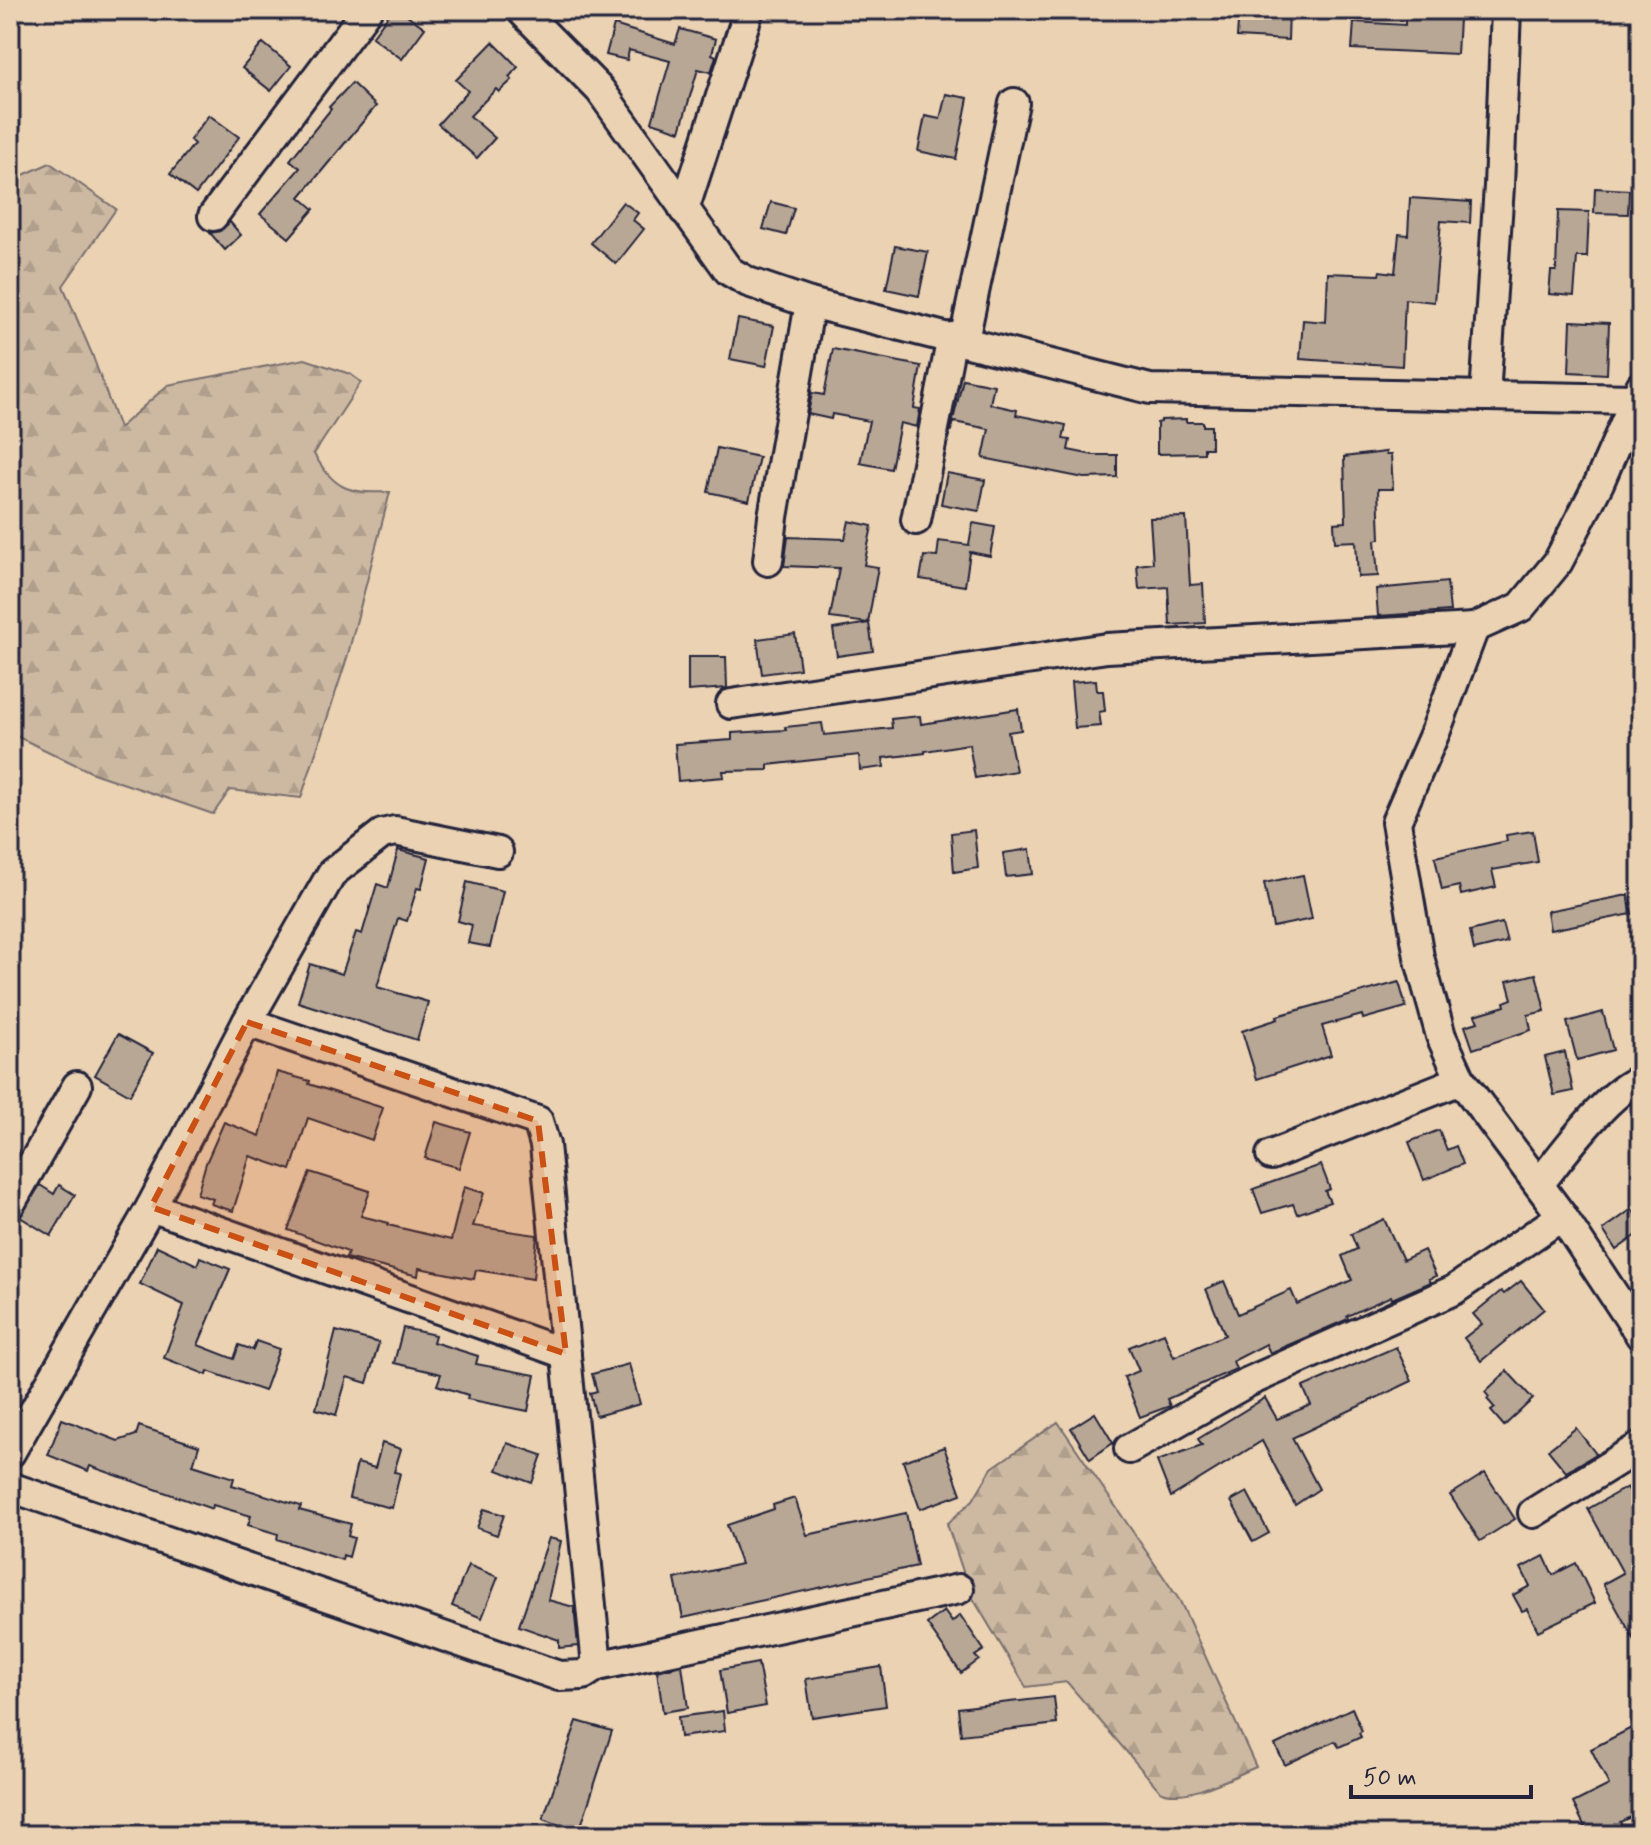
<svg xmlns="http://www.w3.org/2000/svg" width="1651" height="1845" font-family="Mynerve,sans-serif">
<defs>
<pattern id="forest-firs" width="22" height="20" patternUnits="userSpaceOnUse" patternTransform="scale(2)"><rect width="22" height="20" fill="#cdb9a2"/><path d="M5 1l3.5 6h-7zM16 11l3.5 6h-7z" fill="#b09f8c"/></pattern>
</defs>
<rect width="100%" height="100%" fill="#ead2b3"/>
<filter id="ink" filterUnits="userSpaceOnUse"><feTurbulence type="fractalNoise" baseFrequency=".0125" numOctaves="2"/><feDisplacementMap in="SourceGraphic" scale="16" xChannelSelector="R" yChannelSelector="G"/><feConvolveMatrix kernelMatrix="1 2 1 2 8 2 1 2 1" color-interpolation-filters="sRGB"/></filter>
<g filter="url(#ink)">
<g fill="url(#forest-firs)" stroke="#786e6e" stroke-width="2">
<path d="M50 163 116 209 63 286 92 354 119 428 168 385 305 359 350 374 361 382 314 454C336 491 348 493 390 492L347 658 301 798 230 790 213 814 93 773 10 733V181Z"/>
<path d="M1058 1422 1180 1601 1256 1767C1232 1777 1185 1803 1160 1791L1067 1682 1026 1687 971 1595 947 1524 973 1500 992 1468Z"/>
</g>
<g fill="#b8a795" stroke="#22223b" stroke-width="2">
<polygon points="392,10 400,10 425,28 402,59 372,37"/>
<polygon points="1239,10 1289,10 1288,40 1237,37"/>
<polygon points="1405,15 1459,19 1457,54 1352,49 1354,22 1405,25"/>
<polygon points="614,25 675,44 680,29 716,39 712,54 716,56 711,72 698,69 680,131 652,122 670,61 629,50 627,60 606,55"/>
<polygon points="493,42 518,67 509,77 512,80 499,92 496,89 470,116 495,138 477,158 438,124 468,91 456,80"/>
<polygon points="263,43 291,66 271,91 242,68"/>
<polygon points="352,83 376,106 300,197 314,209 289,238 260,214 300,168 290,160 331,109 329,107"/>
<polygon points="946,94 968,98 956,159 918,151 925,116 940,119"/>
<polygon points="209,115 239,137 196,194 170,174 194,144 190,140"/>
<polygon points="1595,188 1629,190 1628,214 1594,213"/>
<polygon points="1410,198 1471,202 1470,223 1441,221 1434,302 1405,299 1402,366 1300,359 1303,320 1326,322 1328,273 1379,275 1380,271 1395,273 1399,234 1408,235"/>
<polygon points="623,202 638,213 633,220 644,229 616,264 591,243"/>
<polygon points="771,202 794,208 786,235 763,229"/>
<polygon points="1558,211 1589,212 1587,257 1577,257 1574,296 1549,294 1551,271 1556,271"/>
<polygon points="230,222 241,235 225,250 210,233 220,231"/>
<polygon points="895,246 928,252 919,296 886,289"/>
<polygon points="738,319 774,326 766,366 730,359"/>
<polygon points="1571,321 1609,323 1607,374 1569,372"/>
<polygon points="833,349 921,366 914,408 920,409 917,427 900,423 891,469 860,463 869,421 832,414 831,419 808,414 812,393 824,395"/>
<polygon points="963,379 994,385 990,404 1017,410 1016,415 1066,425 1063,439 1070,440 1068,450 1093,455 1117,455 1117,477 1084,478 983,458 989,429 954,422 950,433"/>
<polygon points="1186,419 1186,422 1203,422 1203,426 1211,426 1211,448 1204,448 1204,453 1157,454 1157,423 1161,422 1161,420"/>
<polygon points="717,448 759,457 749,501 708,492"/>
<polygon points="1386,452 1386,455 1391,455 1393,489 1378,489 1380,539 1375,540 1378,576 1358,577 1356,541 1335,542 1334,523 1346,522 1344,457"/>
<polygon points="947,473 985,480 979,511 941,504"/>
<polygon points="1186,517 1190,585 1203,584 1205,623 1170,625 1168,587 1139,589 1137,565 1153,563 1150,518"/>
<polygon points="849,521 872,526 864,565 878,567 868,623 830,618 839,568 784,566 788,537 845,539"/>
<polygon points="973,523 995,527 990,556 970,552 965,586 920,579 924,556 937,557 939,541 969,545"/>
<polygon points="1447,582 1450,611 1378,616 1376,589"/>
<polygon points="869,623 873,651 837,656 833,629"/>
<polygon points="795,634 800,669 762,674 757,639"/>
<polygon points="688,657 726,657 727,688 688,691"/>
<polygon points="1096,680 1097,691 1103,691 1105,711 1099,712 1101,726 1075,728 1071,682"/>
<polygon points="1018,709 1021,730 1008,732 1016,771 975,778 969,744 925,751 925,753 883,758 884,767 860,770 859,755 768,765 768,770 723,771 724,777 678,781 675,744 732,740 732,733 786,730 785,727 822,723 824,735 892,728 891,719 920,716 921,724"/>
<polygon points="974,830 978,868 954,872 951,833"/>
<polygon points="1533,831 1538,862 1492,870 1496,887 1461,895 1459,886 1442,890 1435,857 1507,841 1506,835"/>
<polygon points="1030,849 1033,874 1006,877 1003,853"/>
<polygon points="398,850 429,858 421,889 417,888 407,921 398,918 377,987 428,1002 417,1040 298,1002 310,964 342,974 356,932 362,934 377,884 388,888"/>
<polygon points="1303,875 1312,919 1273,927 1264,883"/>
<polygon points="467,882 503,891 490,947 468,943 472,925 458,921"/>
<polygon points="1628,895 1632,914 1550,930 1547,911"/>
<polygon points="1502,923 1507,942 1474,950 1470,931"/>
<polygon points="1536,974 1545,1011 1528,1015 1531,1030 1473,1049 1465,1026 1478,1022 1475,1015 1505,1006 1504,1002 1512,999 1507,981"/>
<polygon points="1399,982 1406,1007 1363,1019 1362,1015 1322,1026 1331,1055 1257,1079 1242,1031 1278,1019 1277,1016"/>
<polygon points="1603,1012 1613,1050 1577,1060 1567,1022"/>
<polygon points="118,1034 153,1053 130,1095 95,1075"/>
<polygon points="1565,1052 1573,1091 1554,1095 1545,1057"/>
<polygon points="277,1072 310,1081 309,1084 383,1108 372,1140 308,1118 291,1170 250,1156 233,1211 211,1204 213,1199 197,1194 206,1163 224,1122 260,1136"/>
<polygon points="436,1122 470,1132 459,1168 425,1158"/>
<polygon points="1439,1130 1447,1150 1456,1146 1463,1164 1424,1180 1409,1142"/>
<polygon points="1321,1165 1330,1189 1325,1191 1330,1202 1297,1214 1293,1204 1262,1213 1253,1189"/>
<polygon points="310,1172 370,1191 361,1216 389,1223 388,1225 451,1240 464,1187 484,1193 473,1226 537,1235 533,1279 476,1270 474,1279 419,1268 418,1276 346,1258 348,1252 288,1230"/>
<polygon points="40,1185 54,1194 59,1185 75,1195 51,1236 20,1217"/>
<polygon points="1632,1209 1641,1223 1641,1232 1616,1250 1603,1230"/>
<polygon points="1384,1219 1403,1260 1424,1250 1436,1276 1429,1279 1431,1282 1392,1299 1391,1296 1347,1316 1348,1319 1270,1353 1266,1344 1233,1361 1236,1369 1167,1399 1170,1406 1140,1417 1124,1377 1139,1371 1129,1347 1164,1333 1174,1357 1225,1335 1206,1289 1224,1281 1238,1314 1291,1290 1297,1304 1352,1280 1342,1256 1357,1249 1351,1234"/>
<polygon points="157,1246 197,1265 200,1257 230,1269 198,1345 234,1359 239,1345 253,1350 256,1341 279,1349 264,1391 208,1371 207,1375 164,1358 184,1305 140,1284"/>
<polygon points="1521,1281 1544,1309 1481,1361 1464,1338 1482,1324 1473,1314 1501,1291 1504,1294"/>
<polygon points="403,1328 435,1335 433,1342 478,1356 476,1364 535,1375 528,1411 467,1399 468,1395 437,1385 441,1374 394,1363"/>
<polygon points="336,1331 379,1343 367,1383 347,1377 336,1415 316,1409"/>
<polygon points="1396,1347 1412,1381 1292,1438 1319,1489 1295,1505 1262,1441 1171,1497 1157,1461 1202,1445 1198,1439 1265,1398 1277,1419 1311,1405 1303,1387"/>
<polygon points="629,1364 640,1404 596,1416 590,1393 597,1391 592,1374"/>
<polygon points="1507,1371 1533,1399 1504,1426 1491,1411 1495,1408 1487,1399 1489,1397 1485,1392"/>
<polygon points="1095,1413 1113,1443 1090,1459 1071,1428"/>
<polygon points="62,1419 118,1441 136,1435 139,1426 199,1446 193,1465 234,1478 232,1485 301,1506 299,1510 351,1524 348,1536 354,1538 349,1557 343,1555 342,1560 277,1539 278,1534 248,1525 251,1516 213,1505 212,1509 90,1466 88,1471 48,1455"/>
<polygon points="1576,1428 1596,1454 1566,1472 1548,1450"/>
<polygon points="382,1443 401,1449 394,1472 400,1473 392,1508 349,1498 357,1463 375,1468"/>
<polygon points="507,1443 542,1455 532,1483 497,1470"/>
<polygon points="944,1447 961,1494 920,1509 903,1461"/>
<polygon points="1485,1473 1515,1519 1480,1541 1450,1495"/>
<polygon points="1627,1487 1641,1512 1641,1652 1603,1584 1623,1573 1588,1509"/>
<polygon points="1247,1492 1269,1533 1253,1542 1231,1501"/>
<polygon points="795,1498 807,1535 906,1513 917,1566 683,1618 675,1579 741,1564 727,1525 774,1509 773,1505"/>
<polygon points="484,1509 504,1515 497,1535 477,1528"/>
<polygon points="549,1538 561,1541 548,1600 574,1607 578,1646 559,1648 559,1640 519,1626"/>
<polygon points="1544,1556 1553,1575 1576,1563 1595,1603 1538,1631 1527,1609 1522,1611 1513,1595 1530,1586 1521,1568"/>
<polygon points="468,1565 498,1577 482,1618 452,1606"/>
<polygon points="944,1611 952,1622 960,1615 984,1650 975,1656 979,1660 961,1673 927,1624"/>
<polygon points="758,1663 766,1706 727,1713 720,1670"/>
<polygon points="682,1665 688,1708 663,1712 657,1671"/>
<polygon points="881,1667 886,1706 812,1717 806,1679"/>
<polygon points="1054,1697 1057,1724 961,1735 958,1708"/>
<polygon points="1352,1708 1362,1731 1359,1733 1361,1737 1339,1747 1335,1741 1285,1765 1275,1745"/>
<polygon points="723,1711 725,1731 680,1737 678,1717"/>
<polygon points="577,1721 612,1731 579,1832 543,1819"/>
<polygon points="1641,1723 1641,1812 1620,1822 1626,1835 1589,1835 1573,1803 1609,1785 1591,1749"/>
</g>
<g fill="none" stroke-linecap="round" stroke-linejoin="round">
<defs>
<g id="minor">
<polyline points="521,10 600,90 729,271 748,282 810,303 1150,389 1634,399"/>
<polyline points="684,210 749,10"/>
<polyline points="213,216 367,10"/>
<polyline points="964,340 1014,103"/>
<polyline points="1641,386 1599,483 1558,562 1521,607 1474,628 1436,730 1396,822 1419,957 1441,1036 1461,1080 1562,1216 1641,1336"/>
<polyline points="1485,396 1499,186 1506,10"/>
<polyline points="916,520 952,337"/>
<polyline points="768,561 773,517 810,303"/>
<polyline points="731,704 1107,648 1474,628"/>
<polyline points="247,1022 538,1121 545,1145 597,1666"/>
<polyline points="1271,1155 1461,1080"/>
<path d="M1539 1184C1560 1158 1610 1088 1641 1080"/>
<polyline points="10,1204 77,1086"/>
<polyline points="151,1207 566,1354"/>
<polyline points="1129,1449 1248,1382 1454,1290 1562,1216"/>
<polyline points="10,1453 151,1207 247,1022 332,873 382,834 395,831 498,852"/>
<polyline points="10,1487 559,1676 583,1675 597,1666 959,1589"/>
<polyline points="1533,1513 1641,1446"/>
</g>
</defs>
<use href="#minor" stroke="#22223b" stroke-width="34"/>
<use href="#minor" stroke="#ead2b3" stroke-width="28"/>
</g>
</g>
<path fill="#ca5113" fill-opacity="0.2" stroke="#ca5113" stroke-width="6" stroke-dasharray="16 10" stroke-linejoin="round" d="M247 1022 538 1121 566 1354 151 1207Z"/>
<rect width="1651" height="1845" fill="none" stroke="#ead2b3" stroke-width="40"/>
<rect x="20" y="20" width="1611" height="1805" fill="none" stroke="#22223b" stroke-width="3" filter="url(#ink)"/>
<path d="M1351 1785v12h180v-12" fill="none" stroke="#22223b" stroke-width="4"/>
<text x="1363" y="1785" font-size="24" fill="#22223b" stroke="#ead2b3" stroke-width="6" paint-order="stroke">50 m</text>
</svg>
